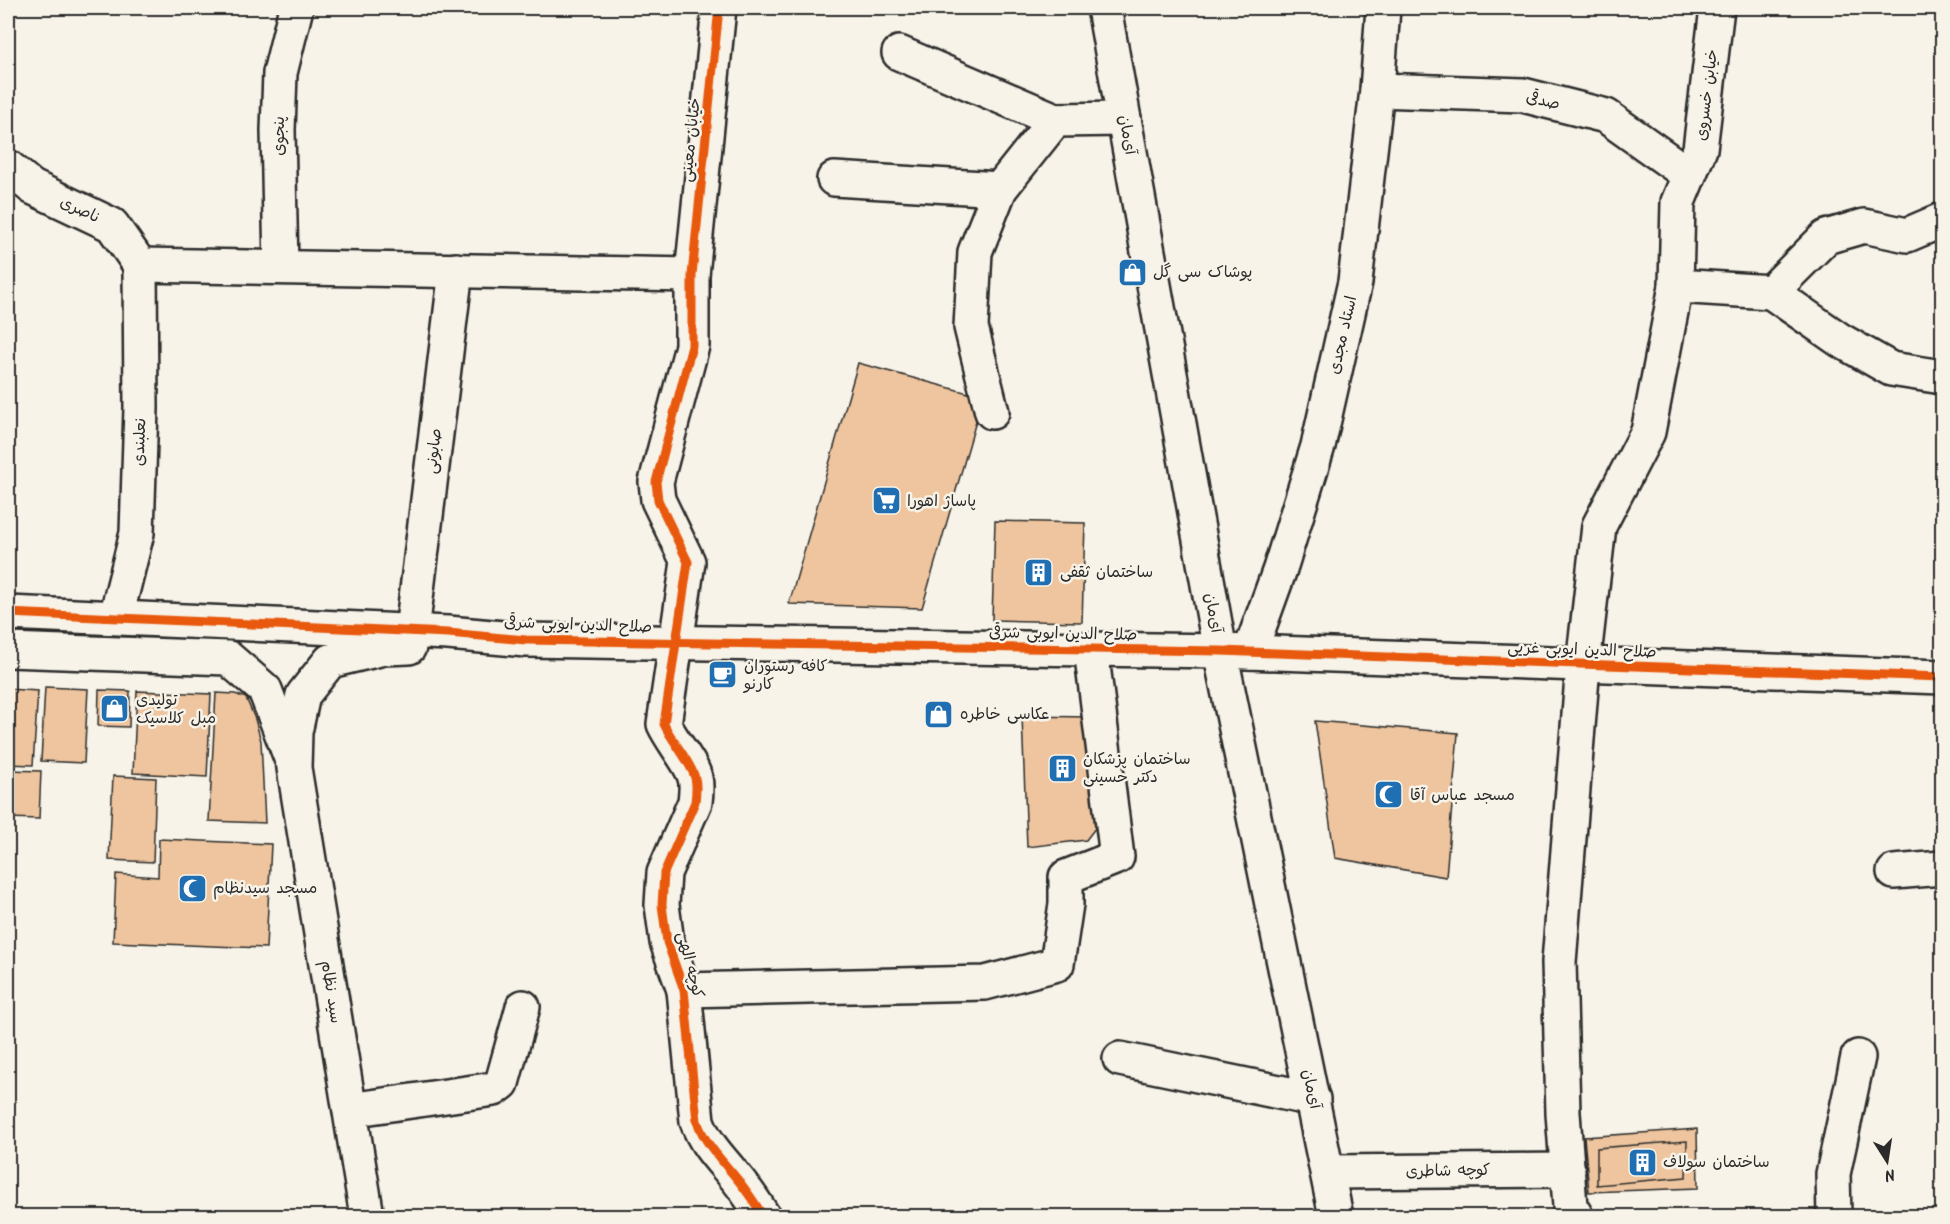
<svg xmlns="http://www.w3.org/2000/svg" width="1950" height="1224" font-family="Kalam,'Playpen Sans Arabic',sans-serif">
<rect width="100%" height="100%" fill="#f7f3e8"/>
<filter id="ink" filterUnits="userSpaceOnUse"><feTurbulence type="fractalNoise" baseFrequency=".0167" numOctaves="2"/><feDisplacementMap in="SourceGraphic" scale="12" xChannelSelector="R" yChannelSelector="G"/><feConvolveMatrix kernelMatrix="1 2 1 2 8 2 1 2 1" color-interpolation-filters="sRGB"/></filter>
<g filter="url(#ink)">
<g fill="#eec59e" stroke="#2b2b2b" stroke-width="1.5">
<polygon points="858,363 983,397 922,608 789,604"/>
<polygon points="995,521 1085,523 1082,622 992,620"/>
<polygon points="45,687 88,689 84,763 41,761"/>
<polygon points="8,689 38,691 33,765 8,764"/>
<polygon points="99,690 130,691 129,727 98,726"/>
<polygon points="137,691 211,694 207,777 133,773"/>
<polygon points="216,693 235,694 246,698 255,719 261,741 265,823 209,821"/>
<polygon points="1022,716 1089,717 1102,819 1086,840 1027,847"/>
<polygon points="1315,721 1458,733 1446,877 1335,858"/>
<polygon points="8,770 41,771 39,819 8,818"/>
<polygon points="113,776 156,778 153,862 109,860"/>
<polygon points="159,839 271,844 266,948 113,942 116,874 158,877"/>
<polygon points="1697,1129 1698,1188 1589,1192 1584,1137"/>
<polygon points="1687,1141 1686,1177 1597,1185 1597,1148"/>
</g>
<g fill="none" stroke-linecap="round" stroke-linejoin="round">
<defs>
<g id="minor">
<path d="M719 8 692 275V346L656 482 658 500 688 562 664 724C671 740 692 764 695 778 697 785 696 794 695 802L664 873 662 905 667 942 684 990 697 1121C707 1150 730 1167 747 1192 753 1200 758 1208 763 1216"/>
<polyline points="1104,8 1220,651 1336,1216"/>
<polyline points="899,53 1055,120 1124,119"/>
<polyline points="1377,90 1523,95 1606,116 1689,175"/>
<polyline points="8,167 32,187 112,225 140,265"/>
<polyline points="834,179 1000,189 1055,120"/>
<polyline points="140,265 692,275"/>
<polyline points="281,266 278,130 280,73 296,8"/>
<polyline points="1676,286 1678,202 1700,149 1717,8"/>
<polyline points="1771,292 1826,237 1864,226 1907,235 1942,220"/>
<polyline points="992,412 971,327 975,252 1000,189"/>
<polyline points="8,613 448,633 526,640 1220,651 1942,677"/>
<polyline points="116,617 137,533 141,408 140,265"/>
<polyline points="412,631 456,270"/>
<polyline points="8,650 228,658 265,690 291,758"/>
<polyline points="1250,652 1280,569 1318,446 1355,282 1377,90 1383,8"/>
<polyline points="1894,872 1942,868"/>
<polyline points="684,990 985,983 1057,964 1066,904 1066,877 1117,857 1091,649"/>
<polyline points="1120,1059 1313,1099"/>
<polyline points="350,1110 494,1089 502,1083 523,1007"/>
<polyline points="1328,1172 1568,1170"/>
<polyline points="367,1216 294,768 295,732 303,695 330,661 384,648 409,647"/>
<polyline points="1576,1216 1570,1206 1563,1113 1559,962 1583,665 1599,526 1648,432 1676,286 1771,292 1840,340 1891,369 1942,377"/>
<polyline points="1834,1216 1833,1174 1858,1057"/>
</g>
</defs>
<use href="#minor" stroke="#2b2b2b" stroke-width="38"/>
<use href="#minor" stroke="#f7f3e8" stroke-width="33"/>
<defs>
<g id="cycleway">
<path d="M719 8 692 275V346L656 482 658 500 688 562 664 724C671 740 692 764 695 778 697 785 696 794 695 802L664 873 662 905 667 942 684 990 697 1121C707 1150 730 1167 747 1192 753 1200 758 1208 763 1216"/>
<polyline points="8,613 448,633 526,640 1220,651 1942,677"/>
</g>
</defs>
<use href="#cycleway" stroke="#f7f3e8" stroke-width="13"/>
<use href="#cycleway" stroke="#e8590c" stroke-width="9"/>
</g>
</g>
<defs>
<symbol id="shop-square" viewBox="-11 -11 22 22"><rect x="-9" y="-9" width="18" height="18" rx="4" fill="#1f6fb2" stroke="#f7f3e8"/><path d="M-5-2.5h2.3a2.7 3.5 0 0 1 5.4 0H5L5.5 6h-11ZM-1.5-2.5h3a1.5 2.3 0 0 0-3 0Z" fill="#fff"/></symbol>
<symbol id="supermarket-square" viewBox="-11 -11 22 22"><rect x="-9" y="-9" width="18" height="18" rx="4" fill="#1f6fb2" stroke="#f7f3e8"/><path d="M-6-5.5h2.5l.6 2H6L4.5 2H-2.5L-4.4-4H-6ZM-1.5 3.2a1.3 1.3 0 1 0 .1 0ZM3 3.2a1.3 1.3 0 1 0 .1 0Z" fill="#fff"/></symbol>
<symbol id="building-square" viewBox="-11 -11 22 22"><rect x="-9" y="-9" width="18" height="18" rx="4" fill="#1f6fb2" stroke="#f7f3e8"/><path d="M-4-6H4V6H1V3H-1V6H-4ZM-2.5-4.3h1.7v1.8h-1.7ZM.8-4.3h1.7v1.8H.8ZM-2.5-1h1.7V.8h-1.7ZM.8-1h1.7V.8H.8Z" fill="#fff"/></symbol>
<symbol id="cafe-square" viewBox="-11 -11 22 22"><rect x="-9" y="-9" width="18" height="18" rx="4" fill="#1f6fb2" stroke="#f7f3e8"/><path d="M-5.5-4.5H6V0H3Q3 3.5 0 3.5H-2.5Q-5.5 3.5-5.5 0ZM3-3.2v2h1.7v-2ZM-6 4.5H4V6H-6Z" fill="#fff"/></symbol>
<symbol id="mosque-square" viewBox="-11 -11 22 22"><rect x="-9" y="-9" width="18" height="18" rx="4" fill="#1f6fb2" stroke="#f7f3e8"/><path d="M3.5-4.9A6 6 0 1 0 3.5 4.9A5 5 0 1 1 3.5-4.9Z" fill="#fff"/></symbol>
</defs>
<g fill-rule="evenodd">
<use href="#shop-square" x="1116" y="256" width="33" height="33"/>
<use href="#supermarket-square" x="870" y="484" width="33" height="33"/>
<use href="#building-square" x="1022" y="556" width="33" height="33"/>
<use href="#cafe-square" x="706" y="658" width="33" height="33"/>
<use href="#shop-square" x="98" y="692" width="33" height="33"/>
<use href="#shop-square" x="922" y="698" width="33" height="33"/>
<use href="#building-square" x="1046" y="752" width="33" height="33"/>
<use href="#mosque-square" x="1372" y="778" width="33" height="33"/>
<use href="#mosque-square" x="176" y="872" width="33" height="33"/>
<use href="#building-square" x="1626" y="1146" width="33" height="33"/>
</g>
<g text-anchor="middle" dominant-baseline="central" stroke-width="5" stroke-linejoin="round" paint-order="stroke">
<g font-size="16" fill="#2b2b2b" stroke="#f7f3e8">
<text transform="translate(1707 95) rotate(-83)">خیابن خسروی</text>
<text transform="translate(1543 101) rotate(13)">صدقی</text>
<text transform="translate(1127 135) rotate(80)">آی‌مان</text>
<text transform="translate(279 136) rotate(-90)">پنجوی</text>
<text transform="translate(691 140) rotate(-84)">خیابان معینی</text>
<text transform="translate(80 210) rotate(25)">ناصری</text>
<text transform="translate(1343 335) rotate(-77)">استاد مجدی</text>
<text transform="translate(140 442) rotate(-88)">نعلبندی</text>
<text transform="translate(434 451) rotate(-83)">صابونی</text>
<text transform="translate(1213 613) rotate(80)">آی‌مان</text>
<text transform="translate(578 625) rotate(2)">صلاح الدین ایوبی شرقی</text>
<text transform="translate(1063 634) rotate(1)">صلاح الدین ایوبی شرقی</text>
<text transform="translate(1582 650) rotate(2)">صلاح الدین ایوبی غریی</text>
<text transform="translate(690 965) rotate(76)">کوچه الهی</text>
<text transform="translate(331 992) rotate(81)">سید نظام</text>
<text transform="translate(1311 1089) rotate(78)">آی‌مان</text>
<text transform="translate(1448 1171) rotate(-1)">کوچه شاطری</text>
</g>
<g font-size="16" fill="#2b2b2b" stroke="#f7f3e8" text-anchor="start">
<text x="1153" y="272">پوشاک سی گل</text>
<text x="907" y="501">پاساژ اهورا</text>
<text x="1060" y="572">ساختمان ثقفی</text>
<text x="744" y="666">کافه رستوران<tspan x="744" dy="18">کارنو</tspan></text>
<text x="136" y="700">تولیدی<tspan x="136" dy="18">مبل کلاسیک</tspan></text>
<text x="960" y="714">عکاسی خاطره</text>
<text x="1083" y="759">ساختمان پزشکان<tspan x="1083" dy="18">دکتر حسینی</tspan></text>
<text x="1410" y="795">مسجد عباس آقا</text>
<text x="213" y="888">مسجد سیدنظام</text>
<text x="1663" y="1162">ساختمان سولاف</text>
</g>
</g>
<rect width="1950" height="1224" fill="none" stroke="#f7f3e8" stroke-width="30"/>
<rect x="15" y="15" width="1920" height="1194" fill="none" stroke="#2b2b2b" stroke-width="2" filter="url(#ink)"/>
<g transform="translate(1887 1161) rotate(168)" stroke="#f7f3e8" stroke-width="4.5" paint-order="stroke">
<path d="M0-4.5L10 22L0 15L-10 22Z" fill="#2b2b2b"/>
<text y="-9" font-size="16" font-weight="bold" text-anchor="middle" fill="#2b2b2b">N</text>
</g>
</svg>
